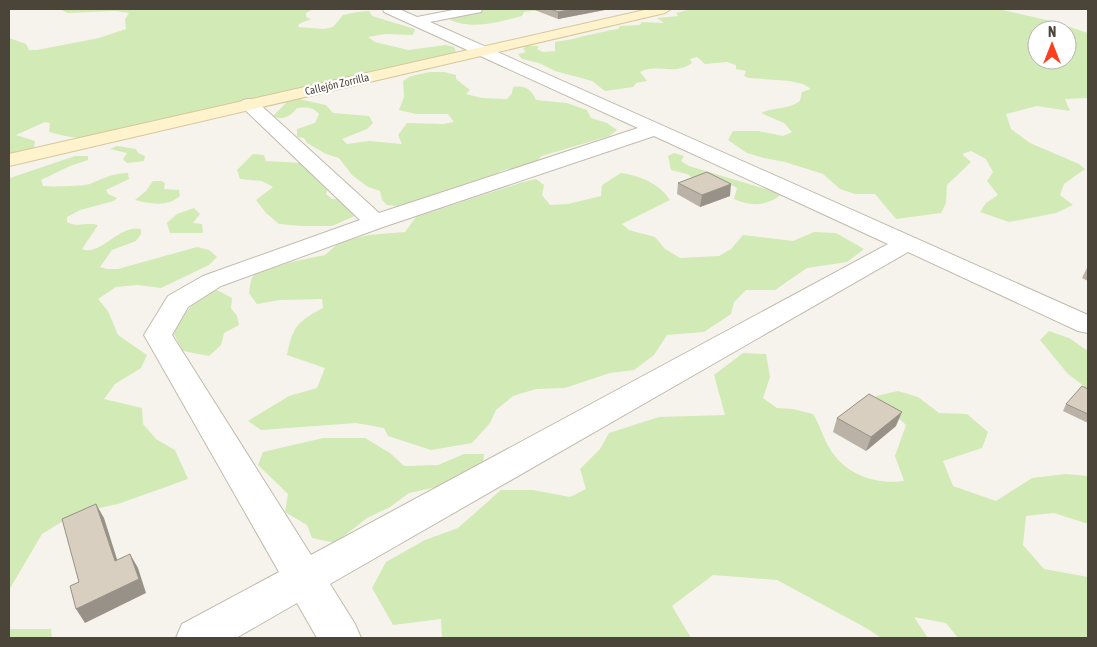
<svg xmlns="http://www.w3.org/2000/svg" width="1097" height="647" font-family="'Asap Condensed',sans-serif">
<rect width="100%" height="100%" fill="#f6f3ec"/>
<g fill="#d2eab5" fill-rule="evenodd">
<path d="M59 9H313L306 13V17L311 19 299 24 298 27 324 29 333 27 343 15 357 12 369 11 372 16 415 29 413 35 386 34 368 37 375 42 408 50 446 45 454 47 456 52 451 56 326 82 119 140C98 141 69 138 49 132L50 123 45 122 16 135 35 141 34 148 9 157V38L26 44 29 50H37L99 38 126 29 125 19 129 13 115 11 68 13Z"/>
<path d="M481 9H548L524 12 522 16C497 22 475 30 450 20L454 16Z"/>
<path d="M692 9H998L1051 21 1088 33V98L1065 99 1070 111 1037 106 1006 114 1011 129 1030 143 1079 164 1085 169 1064 184 1060 195 1073 205 1056 213 1009 222 980 212 986 203 998 195 987 181 993 172 986 159 971 151 962 154 971 162 947 185 946 203 941 213 896 219 875 194H855L840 189 823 174 785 162 764 158 747 153 728 140 733 131H758L783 136 792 132 784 123 761 113C773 107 788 110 800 101L802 92 811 89 803 84 790 81 749 78 744 76 746 71 736 69V65L727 62 705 64 697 57 690 59 692 63C675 76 655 63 640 72L647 81 636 83 633 87 605 91 592 81 555 71 539 63 522 59 518 54 526 52 523 49 526 46H539L537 49 543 52 555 51V42C577 39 597 32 618 29L620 26 640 25 642 22 664 23 657 18 678 16 676 13ZM1037 30H1067V60H1037Z"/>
<path d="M430 72H444L456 75V79L470 90 466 94 482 98 507 99 512 93 513 87C525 85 531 89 536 100L567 103 587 110 591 118 607 123 617 130 609 136 542 156 535 162 501 171 476 188 419 208 387 205 382 200 380 191 368 187 352 175 339 158 326 154 307 143 304 138 297 137V129L315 123 319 114C313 107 306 107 297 108 291 116 283 121 273 116L287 102 299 99 326 105 333 113 369 116 373 123 367 129 342 139 347 144 369 141 402 144 398 135 407 123 443 124 454 122 448 114H416L399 110 404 97 403 81 411 76Z"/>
<polygon points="117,146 136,149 138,153 145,156 144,161 127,163 123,159 127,153 110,149"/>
<path d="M674 153 684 156 681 161 689 166 782 194C768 206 751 207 734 199L737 188 722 180 698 181 687 174 671 170 668 156Z"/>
<polygon points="253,154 264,155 266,161 302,163 328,188 326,194 332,199 349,199 359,206 355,216 332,226 302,226 279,224 266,213 256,200 273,187 262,181 240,179 237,170"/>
<path d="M75 156H88V160L70 166 41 180 43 186C50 187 84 186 90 184 104 178 113 173 128 173L129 179 106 190 108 194 117 198 114 201 80 210 67 217V222C77 228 88 222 98 225L82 249C100 257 119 224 141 229V234L136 241 112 250 100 267 107 269H118L197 247 209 250 217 257 209 265 161 288 138 285 116 287 98 299 108 311 118 335 147 355 141 368 115 384 104 399 142 408 143 424 156 439 175 450 188 479 118 504 76 513 42 534 9 590V185L10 178Z"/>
<path d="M621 173C640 176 659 183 670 200L622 224 629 230 655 237 665 249 680 258 719 256 731 249 743 235 793 241 814 232 836 233 864 249 847 262 807 268 775 290H746L734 302 731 314 704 332 667 335 654 355 634 370 610 373 565 388 536 389 513 396 496 410 490 423 472 443 431 450 388 436 384 428 356 423 261 430 248 421 289 396 317 388 325 368 287 355C293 326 297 322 323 308L322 299 280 300 257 304 249 293 251 280 254 274 291 262 325 255 340 242 369 235 405 232 416 217 523 182 536 179 544 185 542 195 550 205 568 204 601 196 602 185Z"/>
<path d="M153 181H161L165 183 164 189 179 190 180 196C167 207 152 204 135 200L146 191Z"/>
<polygon points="194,208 200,214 193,223 202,224 203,233 170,233 167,223 177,214"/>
<path d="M217 290 232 298 231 308 237 316 239 325 224 333 221 345 209 356 183 351 174 334C186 310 191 301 217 290Z"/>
<polygon points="1049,331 1069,338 1088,351 1088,389 1068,374 1040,340"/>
<path d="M743 353 766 354 770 377 763 398 777 408 793 409 813 414C820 425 823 438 830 449 845 474 875 485 904 481L895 456 906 425 892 412 878 408 876 396 898 391 918 397 939 413 967 414 988 432 982 448 943 461 953 486 996 501 1032 478 1066 474 1088 476V524L1054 513 1026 516 1023 545 1044 569 1088 577V638H958L946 623 914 617 928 638H881L868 629 777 580 713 575 672 606 691 638H442L441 619 393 625 372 588 386 562 425 540 458 528 501 490H533L570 497 586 489 580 469 600 449 609 433 659 417 725 415 714 375Z"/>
<polygon points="323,438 365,438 390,453 404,466 438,465 464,454 484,454 483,464 446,485 409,493 390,507 367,518 335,543 312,538 307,525 285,512 288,494 258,465 263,452"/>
<polygon points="9,629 51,629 52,638 9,638"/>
</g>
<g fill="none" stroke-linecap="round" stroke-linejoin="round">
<defs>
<path id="street" d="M383 9H399L417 17 458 9H482L481 12 430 22 1088 315V333L1078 331 908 252 330 584 355 624 361 638H317L297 603 236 638H176L182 624 279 572 144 335 168 296 203 276 360 220 243 108 240 104 243 100 249 99 255 100 379 213 638 128 384 12ZM654 136 888 244 311 555 172 335 188 307 221 286 383 227Z"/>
<polygon id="secondary" points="649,9 671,9 665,13 9,166 9,154"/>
</defs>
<use href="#street" stroke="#c2bbae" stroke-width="2"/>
<use href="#secondary" stroke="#d6c79b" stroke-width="2"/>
<use href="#street" fill="#fff" fill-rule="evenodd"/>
<use href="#secondary" fill="#fff3cd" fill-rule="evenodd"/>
</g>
<g fill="#bab2a6">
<polygon points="532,9 610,9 558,19"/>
<polygon points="678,183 730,196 700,207 677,194"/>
<polygon points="1088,266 1088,281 1082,278"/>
<polygon points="1088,389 1088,423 1063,411 1066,404"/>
<polygon points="837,418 896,426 866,451 833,432"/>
</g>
<g fill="#979187">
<polygon points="573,9 610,9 558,19 558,12"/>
<polygon points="731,184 730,196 700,207 702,195"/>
<polygon points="902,412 896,426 866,451 871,437"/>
<polygon points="96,504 104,518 122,575 115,561"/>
<polygon points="130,554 138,568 146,593 85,623 76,609"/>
</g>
<g fill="#d8cfc1" stroke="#979187">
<polygon points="551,9 573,9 558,12"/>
<polygon points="707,172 731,184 702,195 678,183"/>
<polygon points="1082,386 1088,389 1088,414 1066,404"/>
<polygon points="869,394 902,412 871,437 837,418"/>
<polygon points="96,504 115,561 130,554 139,579 76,609 70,586 79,582 62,519"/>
</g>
<g text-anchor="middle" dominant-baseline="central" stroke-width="4.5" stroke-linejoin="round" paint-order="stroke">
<g font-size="11" fill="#4b4439" stroke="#fff">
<text transform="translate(337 84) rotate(-13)">Callejón Zorrilla</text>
</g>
</g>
<rect width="1097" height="647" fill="none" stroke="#4b4439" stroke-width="20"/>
<g transform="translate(1052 45)"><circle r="24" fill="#ffffff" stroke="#b7b4b0"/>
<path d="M0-4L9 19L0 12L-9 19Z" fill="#fc3f1d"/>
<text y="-8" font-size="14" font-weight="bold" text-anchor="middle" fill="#4b4439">N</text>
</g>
</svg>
